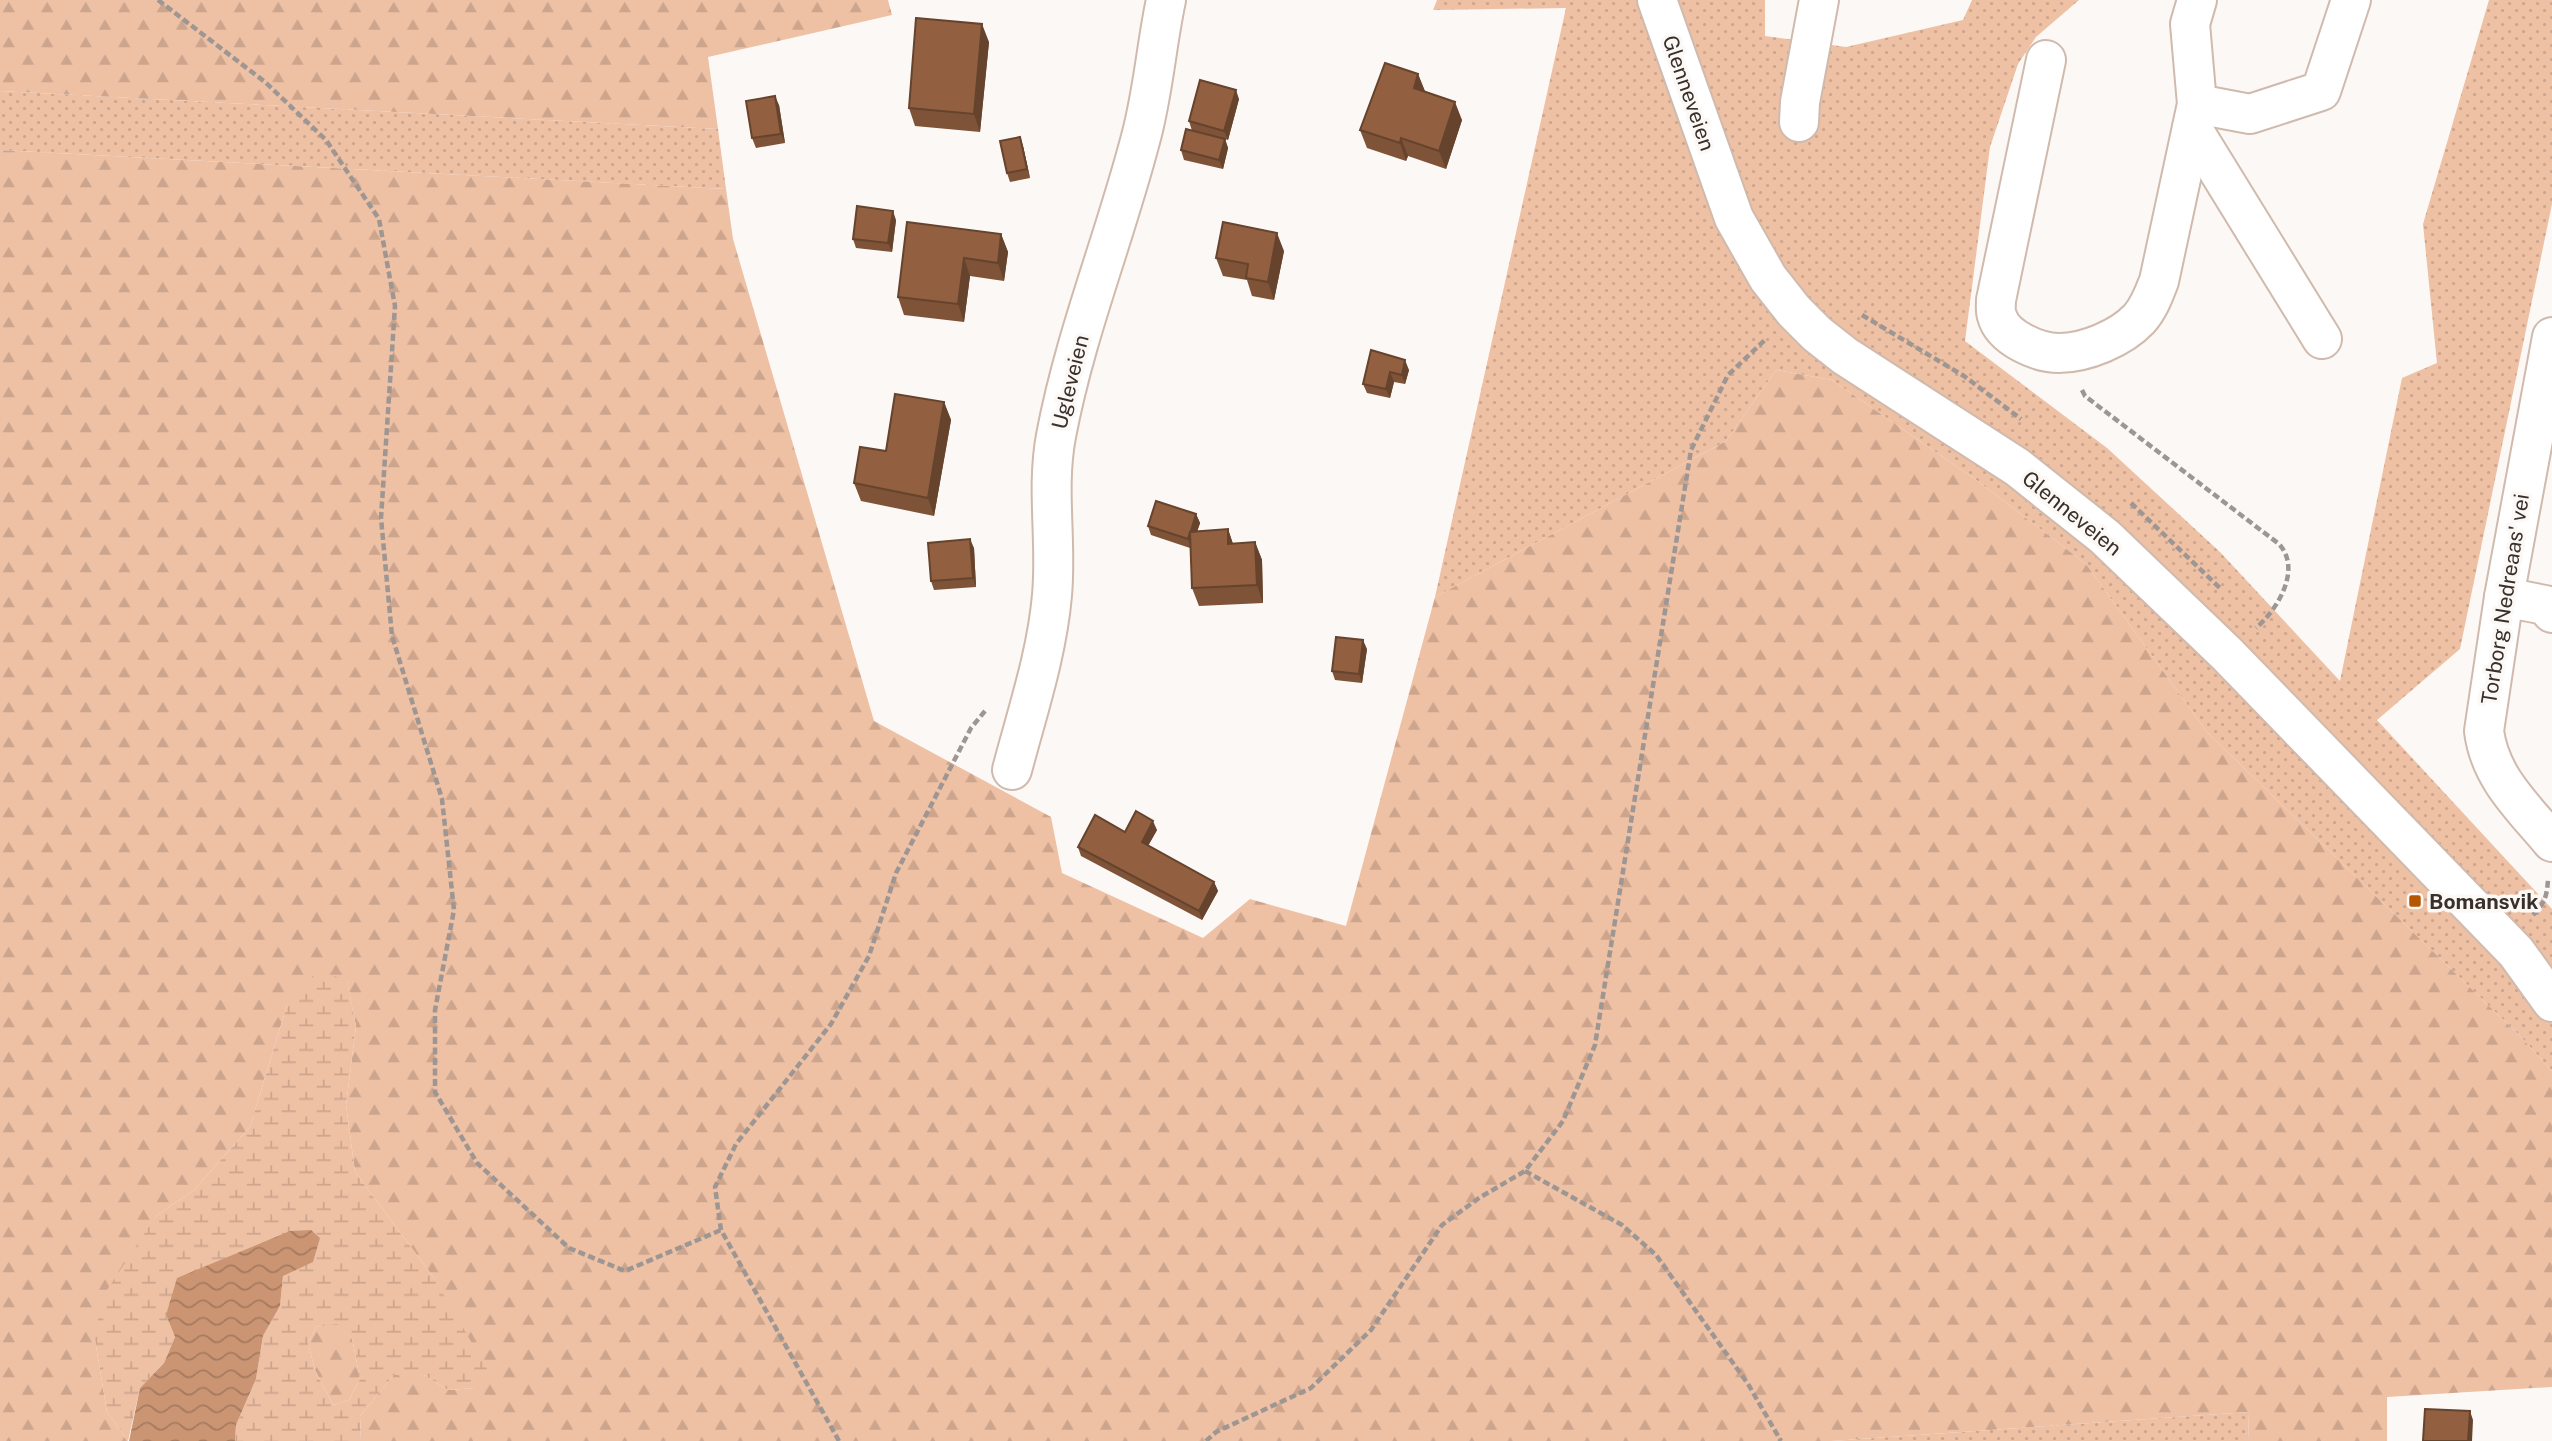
<svg xmlns="http://www.w3.org/2000/svg" width="2552" height="1441" font-family="'Public Sans',sans-serif">
<defs>
<pattern id="grass-dots" width="8" height="8" patternUnits="userSpaceOnUse" patternTransform="scale(1.75)"><rect width="8" height="8" fill="#eec0a4"/><path d="M2 2h.1M6 6h.1" fill="none" stroke="#cda58d" stroke-width="1.8" stroke-linecap="round"/></pattern>
<pattern id="forest-firs" width="22" height="20" patternUnits="userSpaceOnUse" patternTransform="scale(1.75)"><rect width="22" height="20" fill="#eec0a4"/><path d="M5 1l3.5 6h-7zM16 11l3.5 6h-7z" fill="#cda58d"/></pattern>
<pattern id="wetland-marsh" width="20" height="14" patternUnits="userSpaceOnUse" patternTransform="scale(1.75)"><rect width="20" height="14" fill="#eec0a4"/><path d="M1 5h8M5 5V1M11 12h8M15 12V8" fill="none" stroke="#cda58d"/></pattern>
<pattern id="water-waves" width="16" height="10" patternUnits="userSpaceOnUse" patternTransform="scale(1.75)"><rect width="16" height="10" fill="#cb9574"/><path d="M0 5q4-4 8 0t8 0" fill="none" stroke="#a67a5f"/></pattern>
</defs>
<rect width="100%" height="100%" fill="#fcf8f5"/>
<g fill="url(#grass-dots)">
<polygon points="1437,0 1765,0 1765,36 1846,47 1963,20 1972,0 2079,0 2036,37 2018,64 1990,147 1965,341 2107,448 2220,552 2340,681 2402,378 2437,363 2423,224 2489,0 2552,0 2552,204 2460,649 2377,720 2552,909 2552,1071 2520,1036 2207,732 2086,564 1979,482 1832,380 1776,370 1726,441 1435,597 1566,8 1433,10"/>
<polygon points="0,91 718,129 726,189 0,150"/>
<polygon points="2249,1412 2248,1441 1831,1441"/>
</g>
<g fill="url(#forest-firs)">
<polygon points="0,0 888,0 892,15 708,57 718,129 0,91"/>
<polygon points="0,150 726,189 733,239 874,721 1051,817 1062,873 1203,938 1250,899 1346,926 1435,597 1726,441 1776,370 1832,380 1979,482 2086,564 2207,732 2520,1036 2552,1071 2552,1387 2387,1397 2387,1441 2248,1441 2249,1412 1831,1441 361,1441 360,1416 394,1375 424,1375 448,1390 475,1388 434,1278 355,1172 346,1105 356,1026 347,981 287,1005 250,1127 194,1190 156,1216 95,1340 107,1412 128,1441 0,1441"/>
<polygon points="337,1323 352,1338 360,1379 349,1400 333,1405 315,1370 308,1343 316,1327"/>
</g>
<path fill="url(#wetland-marsh)" fill-rule="evenodd" d="M317 971 347 980 356 1026 346 1105 355 1172 434 1278 487 1369 476 1388 448 1390 424 1375H394L360 1416 361 1441H235L236 1425 256 1379 263 1336 280 1306 283 1276 166 1315 175 1337 164 1363 140 1388 128 1441 107 1412 95 1340 101 1299 156 1216 194 1190 250 1127 287 1005ZM337 1324 352 1338 360 1379 349 1400 333 1405 315 1370 308 1343 316 1327Z"/>
<polygon fill="url(#water-waves)" points="311,1230 320,1238 313,1262 283,1276 280,1306 263,1336 256,1379 236,1425 235,1441 129,1441 140,1388 164,1363 175,1337 166,1315 177,1278 290,1231"/>
<g fill="none" stroke-linecap="round" stroke-linejoin="round">
<defs>
<g id="minor">
<path d="M2046 60 1996 300C1996 305 1995 311 1997 316 2003 338 2038 353 2059 353 2086 353 2121 338 2139 319 2149 308 2154 294 2159 281L2197 104 2190 24 2197 0"/>
<polyline points="2197,104 2250,114 2321,91 2351,0"/>
<polyline points="1799,122 1800,102 1819,0"/>
<polyline points="2192,128 2322,339"/>
<path d="M2552 337 2504 597 2484 731C2490 778 2523 807 2552 842"/>
<polyline points="2504,597 2545,605 2552,613"/>
<path d="M1012 770C1027 713 1047 654 1052 595 1057 542 1046 489 1056 436 1075 335 1114 240 1140 141 1153 95 1156 47 1166 0"/>
</g>
<polyline id="major" points="1657,0 1734,218 1768,278 1794,311 1817,334 1845,356 2017,467 2105,537 2227,654 2516,952 2552,1002"/>
</defs>
<use href="#minor" stroke="#d0baad" stroke-width="42"/>
<use href="#major" stroke="#d0baad" stroke-width="42"/>
<g stroke="#9d9692" stroke-width="4.5" stroke-dasharray="7 3.5" stroke-linecap="butt">
<polyline points="158,0 265,82 326,140 379,219 395,306 381,518 392,636 442,799 454,910 435,1010 435,1092 477,1163 569,1248 625,1271 721,1230"/>
<polyline points="1862,315 1964,376 2021,419"/>
<path d="M2082 390 2085 396 2279 544C2302 569 2278 609 2256 628"/>
<polyline points="2131,503 2221,589"/>
<path d="M2533 915C2545 903 2547 896 2548 879"/>
<polyline points="1525,1171 1622,1225 1656,1255 1748,1384 1781,1441"/>
<polyline points="839,1441 721,1230 715,1187 736,1144 831,1024 869,956 896,873 971,728 985,711"/>
<polyline points="1206,1441 1216,1432 1311,1388 1371,1330 1442,1225 1479,1198 1525,1171 1563,1121 1595,1045 1691,450 1728,375 1766,339"/>
</g>
<use href="#minor" stroke="#fff" stroke-width="38"/>
<use href="#major" stroke="#fff" stroke-width="38"/>
</g>
<g fill="#7e5337">
<polygon points="989,42 980,132 915,126 909,108"/>
<polygon points="1418,74 1425,91 1462,120 1446,169 1408,156 1406,161 1367,148 1360,130"/>
<polygon points="1239,99 1228,140 1225,139 1228,148 1223,169 1184,160 1181,150 1192,131 1189,121"/>
<polygon points="779,105 785,143 756,148 752,138"/>
<polygon points="1020,137 1023,146 1030,178 1010,182 1007,173"/>
<polygon points="896,220 892,252 856,248 853,239"/>
<polygon points="1001,234 1008,252 1004,281 970,276 964,322 904,315 898,297"/>
<polygon points="1284,251 1274,300 1252,296 1247,280 1223,276 1216,258"/>
<polygon points="1371,350 1409,370 1405,384 1394,382 1390,398 1367,393 1363,384"/>
<polygon points="944,402 951,420 934,516 861,501 854,483 886,451"/>
<polygon points="1196,514 1200,523 1197,531 1228,529 1233,544 1255,542 1262,560 1263,603 1199,606 1192,588 1190,548 1151,535 1148,526"/>
<polygon points="974,548 976,587 934,590 931,581"/>
<polygon points="1367,649 1362,683 1335,680 1332,671"/>
<polygon points="1157,830 1148,846 1214,882 1218,891 1202,920 1081,856 1078,847 1125,832"/>
</g>
<g fill="#66432d">
<polygon points="982,24 989,42 980,132 974,114"/>
<polygon points="1418,74 1425,92 1414,88"/>
<polygon points="1236,90 1239,99 1228,140 1224,131"/>
<polygon points="775,96 779,105 785,143 781,134"/>
<polygon points="1455,102 1462,120 1446,169 1439,151"/>
<polygon points="1020,137 1023,146 1030,178 1027,169"/>
<polygon points="1401,138 1408,156 1406,161 1400,143"/>
<polygon points="1225,139 1228,148 1223,169 1219,160"/>
<polygon points="893,211 896,220 892,252 888,243"/>
<polygon points="1277,233 1284,251 1274,300 1268,282"/>
<polygon points="1001,234 1008,252 1004,281 998,263"/>
<polygon points="964,258 970,276 964,322 958,304"/>
<polygon points="1405,360 1409,370 1405,384 1402,375"/>
<polygon points="1390,372 1394,382 1390,398 1386,389"/>
<polygon points="944,402 951,420 934,516 928,498"/>
<polygon points="1196,514 1200,523 1192,548 1188,539"/>
<polygon points="1228,529 1234,547 1228,544"/>
<polygon points="970,539 974,548 976,587 973,578"/>
<polygon points="1255,542 1262,560 1263,603 1257,585"/>
<polygon points="1363,640 1367,649 1362,683 1359,674"/>
<polygon points="1153,821 1157,830 1145,851 1142,842"/>
<polygon points="1214,882 1218,891 1202,920 1199,911"/>
<polygon points="2470,1411 2473,1420 2472,1441 2468,1441"/>
</g>
<g fill="#926040" stroke="#66432d" stroke-width="2">
<polygon points="916,18 982,24 974,114 909,108"/>
<polygon points="1385,63 1418,74 1414,88 1455,102 1439,151 1401,138 1400,143 1360,130"/>
<polygon points="1200,80 1236,90 1224,131 1189,121"/>
<polygon points="775,96 781,134 752,138 746,101"/>
<polygon points="1186,129 1225,139 1219,160 1181,150"/>
<polygon points="1020,137 1027,169 1007,173 1000,141"/>
<polygon points="857,206 893,211 888,243 853,239"/>
<polygon points="907,222 1001,234 998,263 964,258 958,304 898,297"/>
<polygon points="1223,222 1277,233 1268,282 1246,278 1248,264 1216,258"/>
<polygon points="1371,350 1405,360 1402,375 1390,372 1386,389 1363,384"/>
<polygon points="895,394 944,402 928,498 854,483 860,447 886,451"/>
<polygon points="1156,501 1196,514 1191,531 1190,532 1188,539 1148,526"/>
<polygon points="1228,529 1228,544 1255,542 1257,585 1192,588 1190,532"/>
<polygon points="970,539 973,578 931,581 928,543"/>
<polygon points="1336,637 1363,640 1359,674 1332,671"/>
<polygon points="1136,811 1153,821 1142,842 1214,882 1199,911 1078,847 1095,815 1125,832"/>
<polygon points="2425,1409 2470,1411 2468,1441 2423,1441"/>
</g>
<rect fill="#b45700" stroke="#fcf8f5" stroke-width="2.5" x="2408" y="894" width="14" height="14" rx="3.5"/>
<g text-anchor="middle" dominant-baseline="central" stroke-width="7" stroke-linejoin="round" paint-order="stroke">
<g font-size="21" fill="#39302b" stroke="#fcf8f5">
<text transform="translate(1689 93) rotate(71)">Glenneveien</text>
<text transform="translate(1070 382) rotate(-76)">Ugleveien</text>
<text transform="translate(2072 513) rotate(39)">Glenneveien</text>
<text transform="translate(2505 599) rotate(-81)">Torborg Nedreaas' vei</text>
</g>
<g font-size="21" font-weight="bold" fill="#39302b" stroke="#fcf8f5" text-anchor="start">
<text x="2429" y="901">Bomansvik</text>
</g>
</g>
</svg>
